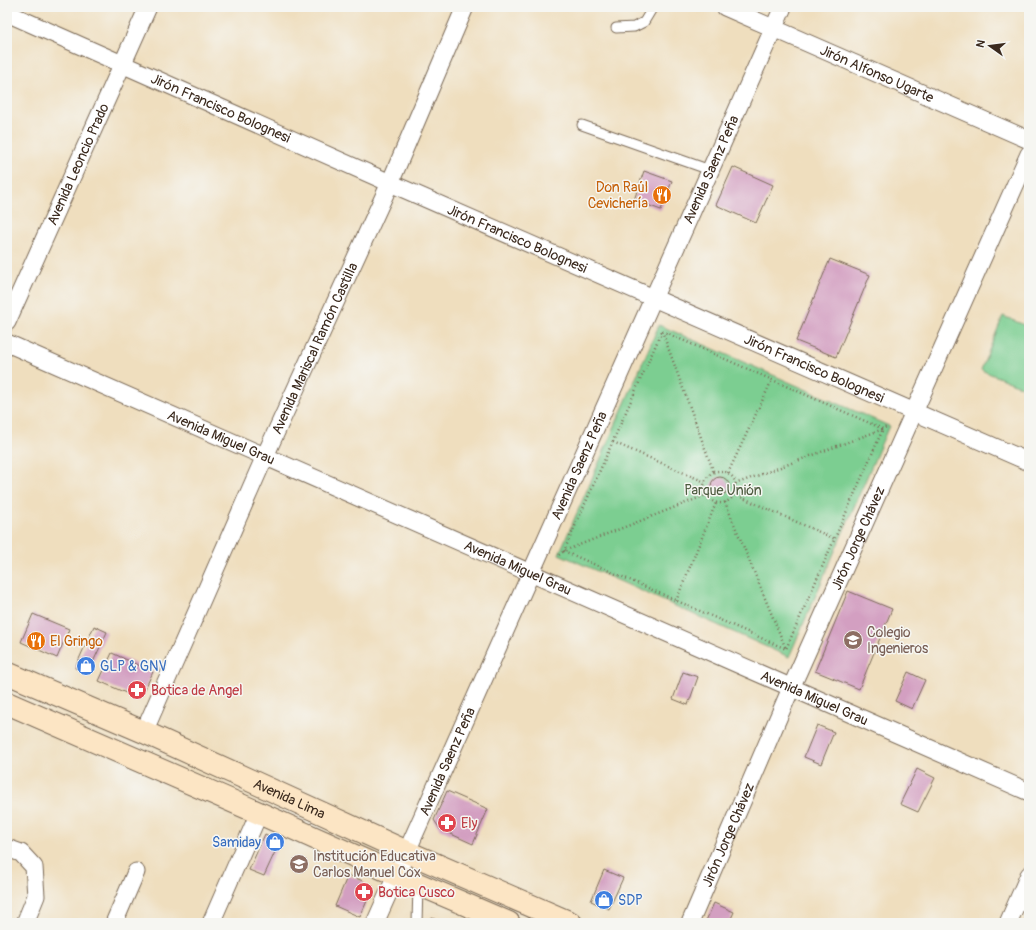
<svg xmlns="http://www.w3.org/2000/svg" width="1036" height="930" font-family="Pangolin,sans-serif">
<rect width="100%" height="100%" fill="#f6f6f2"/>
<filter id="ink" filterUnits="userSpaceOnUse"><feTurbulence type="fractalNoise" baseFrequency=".025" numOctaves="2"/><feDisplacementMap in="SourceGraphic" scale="8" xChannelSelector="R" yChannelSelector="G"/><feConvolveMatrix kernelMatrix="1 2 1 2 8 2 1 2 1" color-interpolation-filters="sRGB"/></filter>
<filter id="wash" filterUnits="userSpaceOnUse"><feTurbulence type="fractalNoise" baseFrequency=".012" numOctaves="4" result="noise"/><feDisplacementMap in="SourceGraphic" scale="16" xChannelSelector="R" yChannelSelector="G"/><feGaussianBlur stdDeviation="0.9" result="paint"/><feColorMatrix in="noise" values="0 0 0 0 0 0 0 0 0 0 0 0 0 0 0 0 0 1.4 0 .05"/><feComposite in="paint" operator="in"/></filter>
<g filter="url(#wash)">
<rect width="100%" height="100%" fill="#efdebe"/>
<g fill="#7bce91" stroke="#5b7c58">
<polygon points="1003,316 1029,327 1029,390 981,370"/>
<polygon points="659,325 889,426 789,657 559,554"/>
</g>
<g id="blocks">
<g fill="#d39fc1">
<polygon points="733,167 773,185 756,223 716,205"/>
<polygon points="644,171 672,181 661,210 634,200"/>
<polygon points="830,259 870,275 836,357 796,341"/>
<circle cx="720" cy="486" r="9"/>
<polygon points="848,591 892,609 859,689 815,671"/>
<polygon points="33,614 69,629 57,658 21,642"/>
<polygon points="94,626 107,632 88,673 75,668"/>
<polygon points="112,653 153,672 143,693 135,697 99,681"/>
<polygon points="683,672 698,677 688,705 673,699"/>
<polygon points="908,672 925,680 912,709 895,701"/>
<polygon points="817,725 834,732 821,764 804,757"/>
<polygon points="917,769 935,778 918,812 900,804"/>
<polygon points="447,791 488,809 473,844 440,829 434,820"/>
<polygon points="265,834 280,841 264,876 249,870"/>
<polygon points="604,870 623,878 609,909 591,901"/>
<polygon points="348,875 363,881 370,894 360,917 335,906"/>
<polygon points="714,903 734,912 729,923 705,923"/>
<polygon points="432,918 444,923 429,923"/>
</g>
</g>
</g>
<g filter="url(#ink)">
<use href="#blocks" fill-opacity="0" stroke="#7a6956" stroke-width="1"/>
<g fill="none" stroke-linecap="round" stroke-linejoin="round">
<defs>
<g id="service">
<polyline points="616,28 634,27 644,22 653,7"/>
<polyline points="582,125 710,170"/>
<polyline points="417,923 418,885"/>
</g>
<g id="minor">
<path id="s1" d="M725 7 1029 140"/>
<path id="s2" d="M7 13 390 183 1029 462"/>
<path id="s3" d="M7 322 148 7"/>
<path id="s4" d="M7 343 1029 792"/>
<path id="s5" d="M144 732 265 456 390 183 465 7"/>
<polyline points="7,848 21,853 34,867 36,896 25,923"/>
<polyline points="114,923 136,872"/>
<polyline points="211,923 259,813"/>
<path id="s6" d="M375 923 783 7"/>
<path id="s7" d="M690 923 791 688 1029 154"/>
<polyline points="1008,923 1029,875"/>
</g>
<g id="secondary">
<path id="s8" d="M7 673 144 732 407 852 571 923"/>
<polyline points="7,703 259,813 397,875 509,923"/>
</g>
</defs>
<use href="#service" stroke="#7a6956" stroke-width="11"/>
<use href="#minor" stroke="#7a6956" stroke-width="19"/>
<use href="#secondary" stroke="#7a6956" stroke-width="24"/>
<g stroke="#7a6956" stroke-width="2.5" stroke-dasharray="1 3" stroke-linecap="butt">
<polygon points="662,331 883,429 786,649 564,551"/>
<polyline points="662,331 714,473"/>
<polyline points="613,442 705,482"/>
<circle cx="720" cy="487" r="16"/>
<polyline points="728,473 772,380"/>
<polyline points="735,484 883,429 888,426"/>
<polyline points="734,494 835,539"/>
<polyline points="725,502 786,649"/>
<polyline points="559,555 564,551 706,495"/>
<polyline points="676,601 716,503"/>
</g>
<use href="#service" stroke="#fff" stroke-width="9"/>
<use href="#minor" stroke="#fff" stroke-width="17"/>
<use href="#secondary" stroke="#fce5c4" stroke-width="22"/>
</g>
</g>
<defs>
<symbol id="restaurant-disc" viewBox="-11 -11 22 22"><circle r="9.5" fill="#e8710a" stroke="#f6f6f2"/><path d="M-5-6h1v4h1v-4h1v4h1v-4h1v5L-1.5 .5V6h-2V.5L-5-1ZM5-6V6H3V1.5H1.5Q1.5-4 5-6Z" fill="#fff"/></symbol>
<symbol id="university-disc" viewBox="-11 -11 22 22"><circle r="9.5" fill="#8d6e63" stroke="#f6f6f2"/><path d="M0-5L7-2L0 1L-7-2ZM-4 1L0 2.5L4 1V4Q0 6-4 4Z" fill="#fff"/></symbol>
<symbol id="shop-disc" viewBox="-11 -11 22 22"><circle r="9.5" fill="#3f7fe0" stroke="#f6f6f2"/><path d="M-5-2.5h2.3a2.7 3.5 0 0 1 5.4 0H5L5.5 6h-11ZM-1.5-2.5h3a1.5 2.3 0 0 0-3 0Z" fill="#fff"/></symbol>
<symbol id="pharmacy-disc" viewBox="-11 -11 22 22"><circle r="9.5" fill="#e0444e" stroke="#f6f6f2"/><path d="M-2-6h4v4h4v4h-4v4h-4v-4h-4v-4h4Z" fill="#fff"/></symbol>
<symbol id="school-disc" viewBox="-11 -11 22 22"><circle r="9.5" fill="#8d6e63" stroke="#f6f6f2"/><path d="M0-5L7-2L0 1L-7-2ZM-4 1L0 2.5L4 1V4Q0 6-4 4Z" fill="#fff"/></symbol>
</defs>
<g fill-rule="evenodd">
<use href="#restaurant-disc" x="651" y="184" width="22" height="22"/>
<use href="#university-disc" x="842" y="629" width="22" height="22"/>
<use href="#restaurant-disc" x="25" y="630" width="22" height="22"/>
<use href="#shop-disc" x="75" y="655" width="22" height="22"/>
<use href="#pharmacy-disc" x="126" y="679" width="22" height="22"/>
<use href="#pharmacy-disc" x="436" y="812" width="22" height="22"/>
<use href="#shop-disc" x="264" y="831" width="22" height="22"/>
<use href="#school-disc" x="288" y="853" width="22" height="22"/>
<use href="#pharmacy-disc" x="353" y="881" width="22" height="22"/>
<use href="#shop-disc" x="593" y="889" width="22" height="22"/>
</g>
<g text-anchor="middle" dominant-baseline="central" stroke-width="3" stroke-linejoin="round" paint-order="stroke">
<g font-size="14" fill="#3b2a1e" stroke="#f6f6f2">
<text stroke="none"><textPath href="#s1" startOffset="166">Jirón Alfonso Ugarte</textPath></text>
<text stroke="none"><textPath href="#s2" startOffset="234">Jirón Francisco Bolognesi</textPath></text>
<text stroke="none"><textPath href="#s3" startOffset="173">Avenida Leoncio Prado</textPath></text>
<text stroke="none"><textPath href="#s6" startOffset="825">Avenida Saenz Peña</textPath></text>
<text stroke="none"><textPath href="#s2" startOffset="558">Jirón Francisco Bolognesi</textPath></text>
<text stroke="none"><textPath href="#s5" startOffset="420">Avenida Mariscal Ramón Castilla</textPath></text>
<text stroke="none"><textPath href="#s2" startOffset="882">Jirón Francisco Bolognesi</textPath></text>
<text stroke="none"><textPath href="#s4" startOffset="234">Avenida Miguel Grau</textPath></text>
<text stroke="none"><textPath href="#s6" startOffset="501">Avenida Saenz Peña</textPath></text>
<text stroke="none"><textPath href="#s7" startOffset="420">Jirón Jorge Chávez</textPath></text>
<text stroke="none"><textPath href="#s4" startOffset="558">Avenida Miguel Grau</textPath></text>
<text stroke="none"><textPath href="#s4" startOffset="882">Avenida Miguel Grau</textPath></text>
<text stroke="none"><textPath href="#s6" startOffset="177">Avenida Saenz Peña</textPath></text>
<text stroke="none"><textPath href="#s8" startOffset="309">Avenida Lima</textPath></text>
<text stroke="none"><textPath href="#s7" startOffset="96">Jirón Jorge Chávez</textPath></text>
</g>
<g font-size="14" fill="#c56008" stroke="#f6f6f2" text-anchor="end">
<text x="648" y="187">Don Raúl<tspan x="648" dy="16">Cevichería</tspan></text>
<text x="50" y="641" text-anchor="start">El Gringo</text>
</g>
<g font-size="14" fill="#4e5b40" stroke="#f6f6f2">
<text x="723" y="490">Parque Unión</text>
</g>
<g font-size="14" fill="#785e54" stroke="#f6f6f2" text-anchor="start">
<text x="867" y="632">Colegio<tspan x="867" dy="16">Ingenieros</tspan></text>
<text x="313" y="856">Institución Educativa<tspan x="313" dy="16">Carlos Manuel Cox</tspan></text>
</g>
<g font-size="14" fill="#366cbe" stroke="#f6f6f2" text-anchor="start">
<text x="100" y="666">GLP &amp; GNV</text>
<text x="261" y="842" text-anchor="end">Samiday</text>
<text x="618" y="900">SDP</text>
</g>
<g font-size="14" fill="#be3a42" stroke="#f6f6f2" text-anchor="start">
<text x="151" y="690">Botica de Angel</text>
<text x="461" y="823">Ely</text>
<text x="378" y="892">Botica Cusco</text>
</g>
</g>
<rect width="1036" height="930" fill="none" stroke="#f6f6f2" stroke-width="24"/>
<g transform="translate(990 46) rotate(284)" stroke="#f6f6f2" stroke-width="3" paint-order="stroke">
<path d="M0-3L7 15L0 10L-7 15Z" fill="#3b2a1e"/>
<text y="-6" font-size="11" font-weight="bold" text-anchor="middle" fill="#3b2a1e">N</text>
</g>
</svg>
